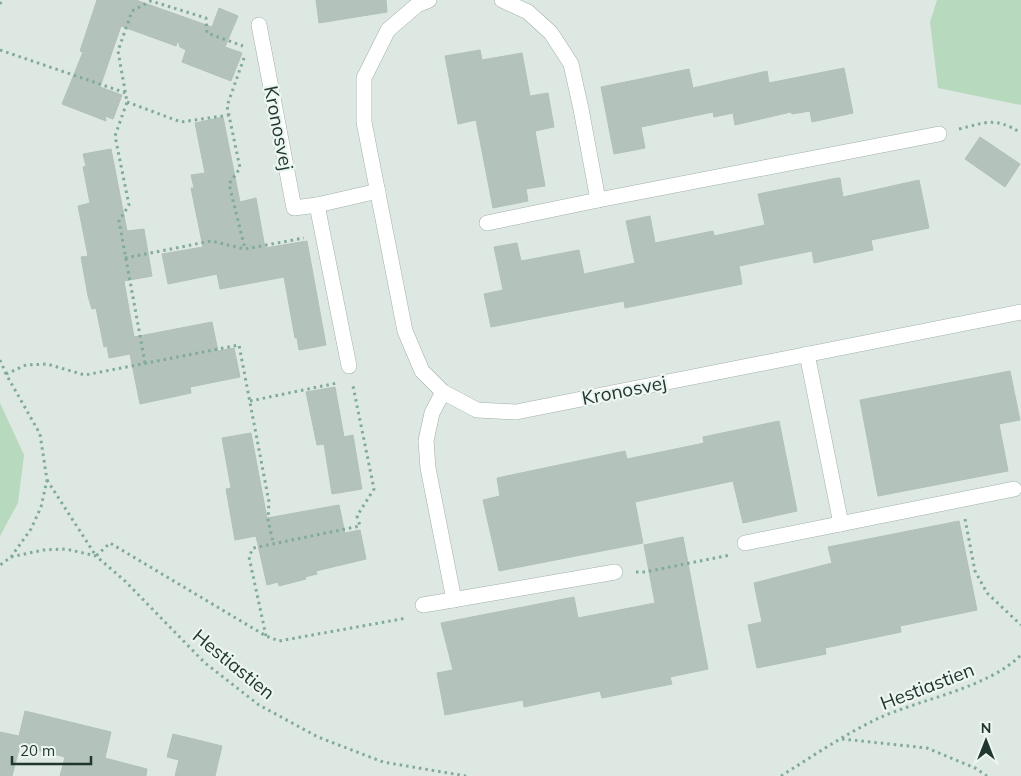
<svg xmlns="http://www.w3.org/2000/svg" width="1021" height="776" font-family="Mulish,sans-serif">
<rect width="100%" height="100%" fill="#dee8e3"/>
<g fill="#b7d9be">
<polygon points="937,0 1021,0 1021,105 938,88 930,22"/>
<polygon points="0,403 24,455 18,503 0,536"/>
</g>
<g fill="#b3c3bc" stroke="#b1c1b9">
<polygon points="97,0 136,0 212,27 219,8 238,16 225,47 242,53 231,81 182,62 186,50 180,47 178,40 176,46 121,26 100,87 122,95 113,119 105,116 106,121 62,104 83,52 80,51"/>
<polygon points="316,0 386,0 387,12 319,23"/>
<polygon points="480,50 482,60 522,53 530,96 548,93 554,127 535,131 545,186 526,189 528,201 493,208 476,120 458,124 445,56"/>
<polygon points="844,68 853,113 812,122 810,111 792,114 791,112 735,125 733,113 714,117 713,112 641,127 645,148 614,154 601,87 689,69 693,88 767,71 769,83"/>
<polygon points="223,117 240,202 256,198 265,248 307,241 326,345 299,350 297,338 295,338 284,277 220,289 217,274 168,284 162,254 203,247 191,188 194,188 191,175 205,173 195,123"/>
<polygon points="980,137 1020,164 1005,187 965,159"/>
<polygon points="111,149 127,231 144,229 152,276 124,281 134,337 212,322 218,351 234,348 240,377 190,387 191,393 140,404 130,354 109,358 107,346 104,347 96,308 92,309 88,296 81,257 88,256 78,206 90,203 83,167 86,166 83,154"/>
<polygon points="837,178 840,178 843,197 919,180 929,228 871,240 873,250 814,263 812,251 739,266 742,284 625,308 624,301 491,327 484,294 503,290 494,247 517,243 521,261 579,250 584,274 635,263 626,221 650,216 655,243 713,231 714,236 765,225 758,194"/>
<polygon points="1010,371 1020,420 999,424 1008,471 878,496 860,400"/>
<polygon points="335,387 344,437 353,435 362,489 332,494 324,444 317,445 306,392"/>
<polygon points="779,421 797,511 743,523 733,481 635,502 643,543 499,571 483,500 500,496 497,478 625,451 627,459 666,451 704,443 703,437"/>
<polygon points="251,433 267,518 339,505 345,533 360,530 366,559 316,571 317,574 305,577 306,579 279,586 278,582 267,585 256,536 235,540 226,489 231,488 222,438"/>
<polygon points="959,521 977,610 900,626 901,632 825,648 826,654 757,668 748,625 762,622 754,583 832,563 828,547"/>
<polygon points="683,537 708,669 670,677 672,684 602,698 600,691 524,707 523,700 445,715 437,673 453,670 441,623 574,597 578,618 655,603 644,545"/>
<polygon points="25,711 111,732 105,758 147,769 146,776 60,776 65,757 20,746 12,776 0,776 0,732 19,736"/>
<polygon points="173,734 222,746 215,776 175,776 179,760 167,757"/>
</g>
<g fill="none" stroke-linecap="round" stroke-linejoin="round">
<defs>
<g id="minor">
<polyline points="429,0 417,5 388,30 364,78 364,122 405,331 422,371 443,392 477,410 516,412 1021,312"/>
<polyline points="502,0 528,12 551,33 571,64 581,109 598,200 939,134"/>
<polyline points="259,25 294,208 317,205 378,191"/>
<polyline points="317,205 349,366"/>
<polyline points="487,223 598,200"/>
<polyline points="807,354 841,524"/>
<polyline points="443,392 432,413 426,441 428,468 454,600"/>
<polyline points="745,543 1014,489"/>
<polyline points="423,605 615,572"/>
</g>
</defs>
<use href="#minor" stroke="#a1afa9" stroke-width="16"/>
<g stroke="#80aa9b" stroke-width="3" stroke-dasharray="2.5 4" stroke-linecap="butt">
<polyline points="0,4 2,0"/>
<polyline points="0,50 126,93"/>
<polyline points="244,58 227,106 240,168 229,184 245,249"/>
<polyline points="127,102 181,122 229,115"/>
<path d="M959 129C987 122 995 117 1021 133"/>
<polyline points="125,258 211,241 245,249 304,238"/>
<polyline points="0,360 6,374 40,434 47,480 41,507 31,529 11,557 0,565"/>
<polyline points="145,363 119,221 129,205 115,136 127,102 118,51 132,11 151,1 206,18 207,33 243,46"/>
<polyline points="6,374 26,365 47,364 85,375 239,345 269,502 268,520 273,542"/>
<polyline points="250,401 337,383"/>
<polyline points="47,480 96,556 110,543 266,636 279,641 407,618"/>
<polyline points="965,519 975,571 987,593 1021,625"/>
<polyline points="11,557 43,550 66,549 96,556 125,581 205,663 259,705 318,737 383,762 466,776"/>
<polyline points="636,572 645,572 730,555"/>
<polyline points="266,636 249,557 253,548 360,526 357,516 374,489 353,386"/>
<polyline points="842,739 927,748 975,768 987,776"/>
<path d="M781 776C813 756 845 734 879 718 921 699 988 688 1021 655"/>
</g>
<use href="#minor" stroke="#fff" stroke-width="15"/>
</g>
<g text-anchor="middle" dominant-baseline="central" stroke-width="4.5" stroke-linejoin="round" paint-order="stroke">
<g font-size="19" fill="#20372f" stroke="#edf5f1">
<text transform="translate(279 128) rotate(79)">Kronosvej</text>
<text transform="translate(624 390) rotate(-11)">Kronosvej</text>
<text transform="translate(234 664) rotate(39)">Hestiastien</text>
<text transform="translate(927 686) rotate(-21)">Hestiastien</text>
</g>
</g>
<g transform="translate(986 741)" stroke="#edf5f1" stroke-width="4" paint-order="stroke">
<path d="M0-4L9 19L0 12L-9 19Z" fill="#20372f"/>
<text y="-8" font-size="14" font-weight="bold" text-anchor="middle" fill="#20372f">N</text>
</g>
<path d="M12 756v8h79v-8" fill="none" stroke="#20372f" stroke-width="2.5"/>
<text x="20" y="756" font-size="15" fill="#20372f" stroke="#edf5f1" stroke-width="4" paint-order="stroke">20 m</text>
</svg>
